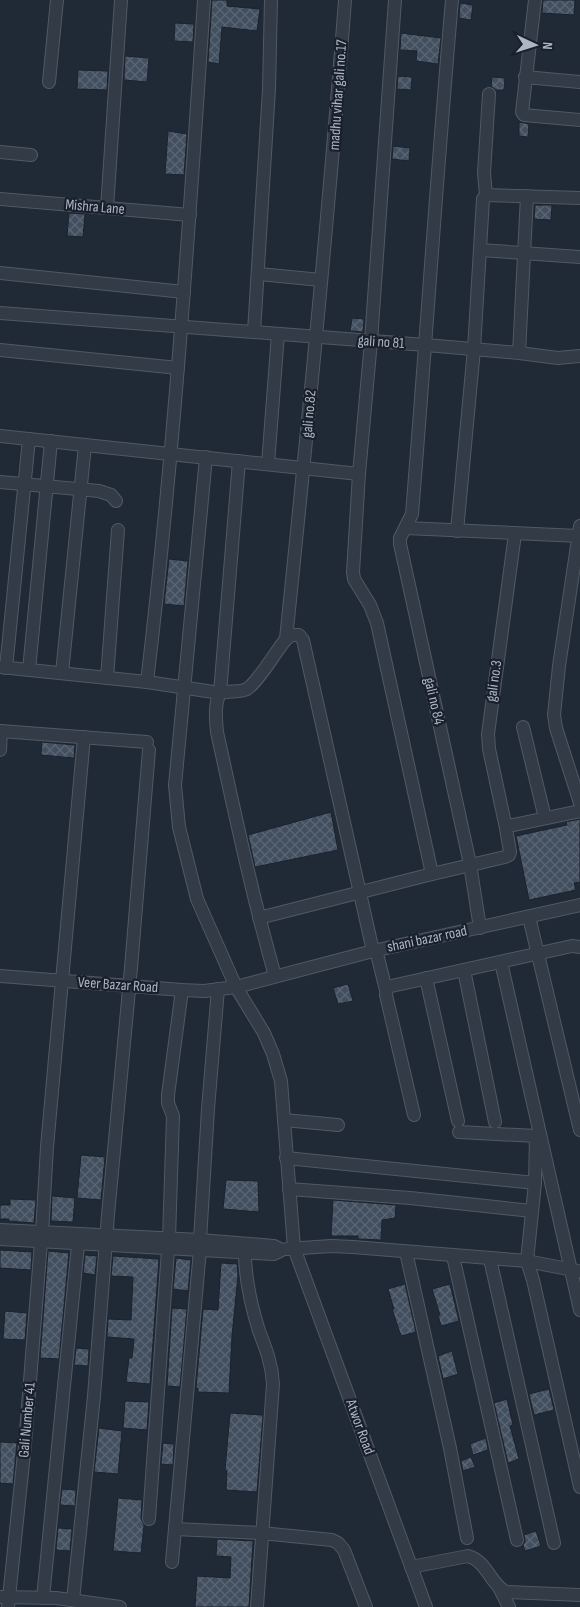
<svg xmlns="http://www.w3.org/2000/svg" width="580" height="1607" font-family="'Sofia Sans Condensed',sans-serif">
<defs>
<pattern id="building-cross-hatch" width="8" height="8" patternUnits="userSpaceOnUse" patternTransform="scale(1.25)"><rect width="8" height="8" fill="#424f5f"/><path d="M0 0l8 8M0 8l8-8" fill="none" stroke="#5b6674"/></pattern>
</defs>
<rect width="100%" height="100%" fill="#202936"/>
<g fill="url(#building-cross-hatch)" stroke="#1b222d">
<polygon points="212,0 227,0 227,6 260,9 257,31 222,27 219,64 208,62"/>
<polygon points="543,0 575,0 574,15 542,13"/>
<polygon points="460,3 473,5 471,20 459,18"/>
<polygon points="175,23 194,24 193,42 174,41"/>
<polygon points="401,33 441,38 438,64 416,61 417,51 400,50"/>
<polygon points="125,56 149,58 147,82 124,80"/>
<polygon points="78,70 108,71 107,90 77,89"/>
<polygon points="398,76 412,77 411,90 397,89"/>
<polygon points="492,77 505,78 504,90 496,90 491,86"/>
<polygon points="519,122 529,124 528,137 519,136"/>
<polygon points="168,131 187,134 184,175 165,174"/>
<polygon points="393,146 410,148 409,161 392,159"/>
<polygon points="535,205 552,205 551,220 534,219"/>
<polygon points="69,213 85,214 83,237 67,236"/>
<polygon points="352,318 364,319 363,332 350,331"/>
<polygon points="169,559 188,561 184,606 164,604"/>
<polygon points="42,742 75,745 74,758 41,755"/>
<polygon points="331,812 338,850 255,867 248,835"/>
<polygon points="580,819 580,882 574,883 576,890 529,900 516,836 567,825 566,822"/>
<polygon points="348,984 353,1001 338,1004 333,988"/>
<polygon points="81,1155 105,1157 101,1200 77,1198"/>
<polygon points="226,1180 258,1181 259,1212 223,1209"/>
<polygon points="52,1196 75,1198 73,1222 51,1221"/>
<polygon points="10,1199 36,1200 34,1223 9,1221 9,1219 0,1219 0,1205 10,1205"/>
<polygon points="333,1200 396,1205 395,1218 382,1220 381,1240 360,1239 358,1239 358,1236 331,1236"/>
<polygon points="0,1250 32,1252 31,1270 0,1268"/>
<polygon points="48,1251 69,1253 59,1359 40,1358"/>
<polygon points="85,1255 97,1256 95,1275 83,1273"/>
<polygon points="113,1256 159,1259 150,1384 126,1382 129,1358 132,1358 134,1339 107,1337 108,1319 131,1320 133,1277 111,1276"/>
<polygon points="176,1258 191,1260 188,1291 173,1289"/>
<polygon points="221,1263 237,1264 238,1275 232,1336 229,1393 198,1392 198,1388 196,1388 203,1309 218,1310"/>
<polygon points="405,1284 416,1332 401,1336 392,1309 394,1309 388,1289"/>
<polygon points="450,1284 459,1321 441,1326 438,1315 440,1315 432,1289"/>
<polygon points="172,1308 187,1309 180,1387 167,1386"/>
<polygon points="5,1311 27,1313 25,1340 3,1339"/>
<polygon points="76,1348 89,1349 88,1366 74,1365"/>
<polygon points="452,1351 458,1374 443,1379 438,1356"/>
<polygon points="549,1389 554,1410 534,1415 529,1394"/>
<polygon points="507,1399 513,1425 510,1426 519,1459 508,1463 494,1403"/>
<polygon points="125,1401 149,1402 147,1430 123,1428"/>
<polygon points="230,1413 263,1415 257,1492 226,1490 227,1471 225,1470"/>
<polygon points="99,1428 122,1431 118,1474 94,1472"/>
<polygon points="486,1438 488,1450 473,1455 470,1444"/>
<polygon points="0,1442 17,1443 13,1484 0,1483"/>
<polygon points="163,1443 174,1444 173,1465 161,1464"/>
<polygon points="471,1457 475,1467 463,1471 461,1461"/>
<polygon points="62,1489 76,1490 75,1506 60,1505"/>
<polygon points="118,1498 142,1500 141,1519 144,1525 141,1553 113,1551"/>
<polygon points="58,1528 72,1529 70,1551 56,1550"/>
<polygon points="536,1531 541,1546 525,1551 523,1545 525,1542 524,1535"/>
<polygon points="217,1539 253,1541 249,1607 195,1607 197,1576 230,1578 231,1557 216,1556"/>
</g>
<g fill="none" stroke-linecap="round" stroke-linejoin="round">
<defs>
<g id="minor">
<polyline points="395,0 371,341 359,474 353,572 354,579 370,605 377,623 432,874"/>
<path d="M452 0C437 171 426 342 412 514L400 538V544L470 864 480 928"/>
<polyline points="535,0 522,112 524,115 580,120"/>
<polyline points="525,77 580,82"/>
<polyline points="49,82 57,0"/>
<polyline points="0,152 31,155"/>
<polyline points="486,195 484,173 489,94"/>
<polyline points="0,199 190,215"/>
<polyline points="107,208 121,0"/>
<polyline points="480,250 580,257"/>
<polyline points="0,273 184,292"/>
<polyline points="259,274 321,280"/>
<polyline points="0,313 426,345 519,353 558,358 580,356"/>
<polyline points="254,332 269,89 271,0"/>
<polyline points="0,350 178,368"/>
<polyline points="519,353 527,196"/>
<polyline points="0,436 359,474"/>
<polyline points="206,457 175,785 179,827 197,899 236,987 264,1033 273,1054 281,1081 294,1248 426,1607"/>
<polyline points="268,464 278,334"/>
<polyline points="0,482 99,491 111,495 116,501"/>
<polyline points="580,526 559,666 554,715 556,728 580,803"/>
<polyline points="406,528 579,536"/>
<polyline points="457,531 474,349 483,199 486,195 580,198"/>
<path d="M286 639C308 426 329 213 345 0"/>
<path d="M0 667 147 682C174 455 189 228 204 0"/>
<polyline points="6,668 29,439"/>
<polyline points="29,670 51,441"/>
<polyline points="62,673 85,445"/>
<polyline points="107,678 118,530"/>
<polyline points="147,682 220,693 239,461"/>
<polyline points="523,727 545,818"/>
<polyline points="0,731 147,742"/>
<polyline points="0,750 1,731"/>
<polyline points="506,828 489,749 488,734 515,534"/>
<polyline points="529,917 580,1130"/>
<polyline points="259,918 432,874 505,857 509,855 510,852 506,828 509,826 580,811"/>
<polyline points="376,950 386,990"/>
<polyline points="501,962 580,1310"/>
<polyline points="464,970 495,1122"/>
<polyline points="0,976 182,990 204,991 236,987 373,951 580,905"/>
<path d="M275 976C252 895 235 814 217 732 216 719 214 705 220 693 229 690 239 693 247 689 257 683 277 650 286 639L292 635H299L303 640 373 951"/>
<polyline points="426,978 458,1121"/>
<polyline points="414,1115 386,995 387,987 572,946 580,947"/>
<polyline points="284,1120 338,1125"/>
<polyline points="459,1132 536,1136 535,1183 527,1261 533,1280 580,1487"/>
<polyline points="286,1158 535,1183"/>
<polyline points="289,1189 410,1198 532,1211"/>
<polyline points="0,1230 200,1240 274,1246 282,1250 274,1254 0,1239"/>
<polyline points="42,1233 47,1147 84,737"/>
<polyline points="169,1238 173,1116 168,1103 168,1095 182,990"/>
<polyline points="200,1240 208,1109 218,989"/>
<polyline points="287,1249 331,1246 353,1247 527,1261 578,1271"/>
<polyline points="406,1252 450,1448 467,1538"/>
<path d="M245 1253C245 1280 251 1305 259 1331 266 1349 272 1364 273 1384L257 1607"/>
<polyline points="453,1256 517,1540"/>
<polyline points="490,1259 554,1543"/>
<polyline points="149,1519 168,1250"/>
<polyline points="175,1529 261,1533 332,1540 338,1543 344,1550 366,1607"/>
<polyline points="172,1562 200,1250"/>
<path d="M411 1567 468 1556C487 1561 490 1584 506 1592L580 1595"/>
<polyline points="499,1587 509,1607"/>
<polyline points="0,1597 56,1598 120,1607"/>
<polyline points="43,1598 78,1245"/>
<polyline points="73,1600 94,1396 108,1215 131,968 149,750"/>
<polyline points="8,1607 25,1444 41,1242"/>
</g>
</defs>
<use href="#minor" stroke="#505965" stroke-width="14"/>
<use href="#minor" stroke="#333b47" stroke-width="12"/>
</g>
<g text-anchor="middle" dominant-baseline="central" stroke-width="4.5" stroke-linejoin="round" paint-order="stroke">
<g font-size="15" fill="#adb6c4" stroke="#19202b">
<text transform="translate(338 95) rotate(-86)">madhu vihar gali no.17</text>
<text transform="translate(95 207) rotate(5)">Mishra Lane</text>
<text transform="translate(381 342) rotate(4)">gali no 81</text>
<text transform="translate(309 414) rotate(-85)">gali no.82</text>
<text transform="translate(494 681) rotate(-82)">gali no.3</text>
<text transform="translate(434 701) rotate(77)">gali no 84</text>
<text transform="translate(427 939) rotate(-12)">shani bazar road</text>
<text transform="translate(118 985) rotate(4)">Veer Bazar Road</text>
<text transform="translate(27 1420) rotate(-85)">Gali Number 41</text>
<text transform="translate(360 1427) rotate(70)">Atwor Road</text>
</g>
</g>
<g transform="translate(535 45) rotate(94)" stroke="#19202b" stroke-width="4" paint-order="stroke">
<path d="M0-4L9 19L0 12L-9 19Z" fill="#adb6c4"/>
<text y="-8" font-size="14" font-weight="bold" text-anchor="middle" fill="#adb6c4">N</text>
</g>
</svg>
